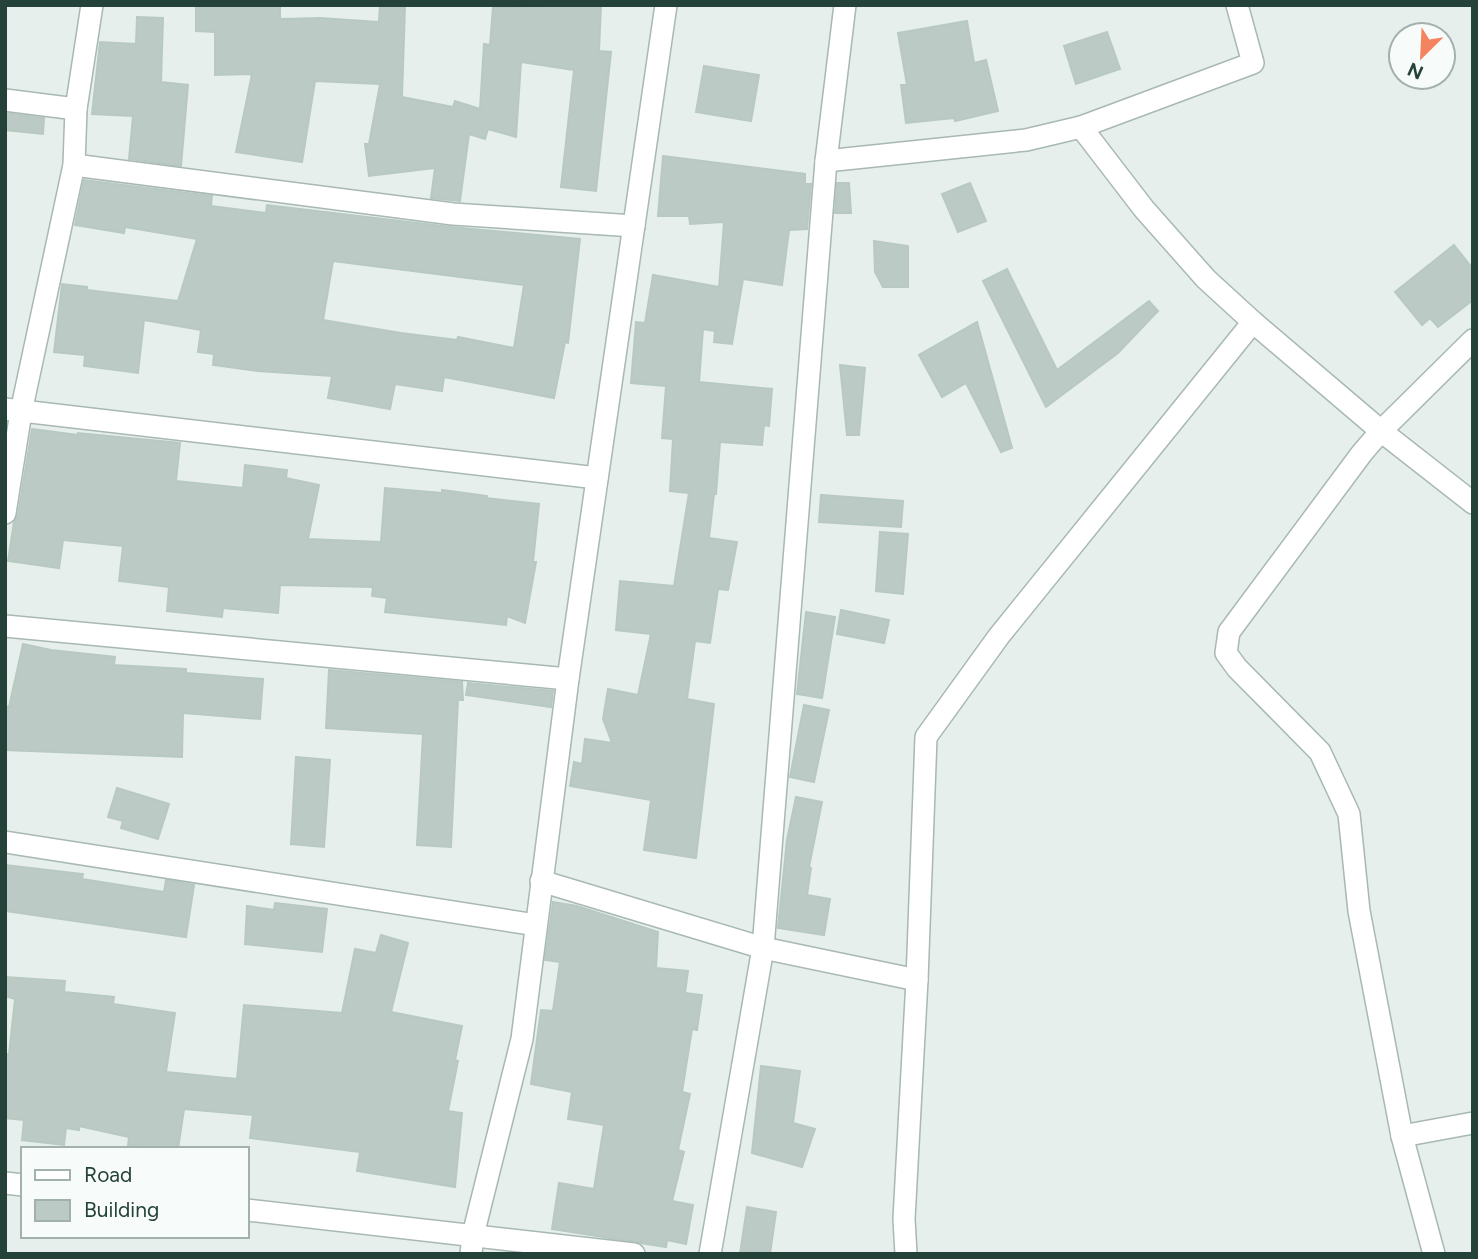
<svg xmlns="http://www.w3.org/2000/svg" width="1478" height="1259" font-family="Figtree,sans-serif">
<rect width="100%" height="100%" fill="#e6efeb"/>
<g fill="#bbcac4" stroke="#b8c9c2" stroke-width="2" fill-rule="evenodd">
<polygon points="196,5 280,5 280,19 320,18 379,22 380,5 405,6 402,97 453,107 455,101 480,109 484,44 490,45 493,7 601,5 599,51 611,52 596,191 561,187 574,70 521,62 516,137 488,129 485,139 469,134 460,201 431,198 435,168 369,176 365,144 369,144 380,84 315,81 302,162 236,152 252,74 215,75 215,32 196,31"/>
<polygon points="137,17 163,18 161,82 188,85 181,166 129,159 133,116 92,114 100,42 136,44"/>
<polygon points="967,21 974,63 986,60 998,111 955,121 954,118 906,123 901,85 907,85 898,33"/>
<polygon points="1107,32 1120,69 1076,84 1064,46"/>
<polygon points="704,66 759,75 751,121 696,112"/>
<polygon points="5,113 44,118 43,134 5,130"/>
<polygon points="663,156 805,174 805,184 811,184 807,229 789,230 782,285 743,279 732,344 714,342 715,331 703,329 699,382 772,389 769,426 764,425 762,445 720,442 716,494 714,494 709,538 737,542 728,590 718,589 710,643 695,641 687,699 714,704 696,858 644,850 651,800 570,786 574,762 582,764 585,739 612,743 603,719 608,689 638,695 651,634 616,630 620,581 674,586 689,493 670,491 673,439 662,438 666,386 631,383 636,322 645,323 653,275 719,287 724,222 690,224 689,216 658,216"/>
<path d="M84 180 212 196 211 206 266 213 267 205 451 227 580 239 568 343 565 342 554 398 444 377 442 391 395 384 390 409 328 398 332 376 258 371 213 365 214 354 198 352 201 330 144 320 138 373 84 366 85 355 54 352 62 284 87 287V290L178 301 197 239 125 227 124 233 75 225ZM333 261 524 285 514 348 458 337 457 340 401 333 323 320Z"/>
<polygon points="837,183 849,183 851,213 835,213"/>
<polygon points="970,183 986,221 958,232 942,194"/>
<polygon points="874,241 908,246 908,287 883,287 875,272"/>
<polygon points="1454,245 1473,269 1473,300 1438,327 1430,318 1422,325 1395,292"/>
<polygon points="1007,269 1057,370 1149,301 1158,311 1118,353 1046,407 983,281"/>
<polygon points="977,322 1012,448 1001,452 966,383 942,397 919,355"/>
<polygon points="840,365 865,368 859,435 847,435"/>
<polygon points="32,429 78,435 78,433 180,443 176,481 243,488 245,465 287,470 286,478 319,485 308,539 381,542 385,488 442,493 442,490 487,496 486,498 539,504 533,562 536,562 525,623 507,616 506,625 385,612 387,598 372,596 373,587 280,585 278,613 223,608 222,617 167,611 169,587 119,581 123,546 63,540 59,568 8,561 14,522 18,515"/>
<polygon points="821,495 903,501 901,527 819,522"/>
<polygon points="880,532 908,534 903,594 876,591"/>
<polygon points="841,610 889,620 884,643 837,634"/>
<polygon points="806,612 835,617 822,698 797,694"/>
<polygon points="23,644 51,650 115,657 114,665 186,669 186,673 263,679 260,719 183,713 182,757 5,750 5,706 9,707"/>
<polygon points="329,670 462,682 463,700 458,700 451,847 417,845 423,734 326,728"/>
<polygon points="468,683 553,691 551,707 466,695"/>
<polygon points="804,705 829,710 814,782 790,777"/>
<polygon points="296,757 330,760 324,847 291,844"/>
<polygon points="117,788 169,804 158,839 121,828 123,821 108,817"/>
<polygon points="796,797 822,802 809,867 811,868 807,895 830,899 824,935 778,928 787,840"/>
<polygon points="5,865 83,874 82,879 164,892 166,880 194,885 186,937 5,911"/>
<polygon points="553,902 577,906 658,932 656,968 688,971 685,993 702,995 697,1030 692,1029 682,1092 690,1094 678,1150 684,1152 672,1201 693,1205 686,1244 667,1240 666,1247 552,1229 559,1183 594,1189 604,1125 568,1119 572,1092 531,1084 541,1010 553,1011 560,962 545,960"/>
<polygon points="275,903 327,909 322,952 245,944 247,906 274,910"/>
<polygon points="381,935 408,943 391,1012 462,1026 455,1060 458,1061 448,1111 462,1113 455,1187 357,1171 360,1152 250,1138 253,1115 184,1109 178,1149 128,1146 129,1137 79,1126 79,1130 66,1128 64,1145 22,1140 24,1120 5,1118 5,1054 9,1054 15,999 5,996 5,977 65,981 64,992 114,997 113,1004 175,1013 166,1072 237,1079 244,1005 342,1013 355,949 376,953"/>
<polygon points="761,1066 800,1071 793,1123 815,1129 802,1167 752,1153"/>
<polygon points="747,1207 776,1212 770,1254 740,1254"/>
</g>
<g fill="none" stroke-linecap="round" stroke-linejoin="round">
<defs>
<g id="street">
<polyline points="5,100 76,109"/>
<polyline points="826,161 1026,140 1081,127 1253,63 1237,5"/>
<polyline points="74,165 453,214 634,226"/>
<polyline points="1253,322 1381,431 1473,503"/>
<polyline points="5,409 597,478"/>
<polyline points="5,513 21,412 74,165 76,109 92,5"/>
<polyline points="5,626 568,679"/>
<polyline points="5,842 536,925"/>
<polyline points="541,881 763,948 917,980"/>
<polyline points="1402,1136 1473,1123"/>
<polyline points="5,1183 23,1185"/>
<polyline points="247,1210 634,1254"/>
<polyline points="471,1254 473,1235 522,1039 568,679 666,5"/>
<polyline points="710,1254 763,948 826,161 845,5"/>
<polyline points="906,1254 904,1219 917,980 926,737 999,636 1253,322 1206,279 1144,209 1081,127"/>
<polyline points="1434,1254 1402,1136 1359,911 1349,814 1320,752 1237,668 1226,653 1229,632 1362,453 1381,431 1473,340"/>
</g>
</defs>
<use href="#street" stroke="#a8b8b2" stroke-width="24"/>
<use href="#street" stroke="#fff" stroke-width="21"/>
</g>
<rect width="1478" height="1259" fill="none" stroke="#24423a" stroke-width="14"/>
<rect x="21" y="1147" width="228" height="91" fill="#f7fbf9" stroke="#a3b1ad" stroke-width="2"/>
<rect x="35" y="1170" width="35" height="10" fill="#ffffff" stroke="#a3b1ad" stroke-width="2"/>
<text x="84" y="1182" font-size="21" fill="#24423a">Road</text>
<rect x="35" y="1200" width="35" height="21" fill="#bbcac4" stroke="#a3b1ad" stroke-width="2"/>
<text x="84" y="1217" font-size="21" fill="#24423a">Building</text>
<g transform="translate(1422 56) rotate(204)"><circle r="33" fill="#f7fbf9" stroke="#a3b1ad" stroke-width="2"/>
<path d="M0-5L12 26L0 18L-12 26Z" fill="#f4845f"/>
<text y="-10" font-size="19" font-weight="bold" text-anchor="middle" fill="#24423a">N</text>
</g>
</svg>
